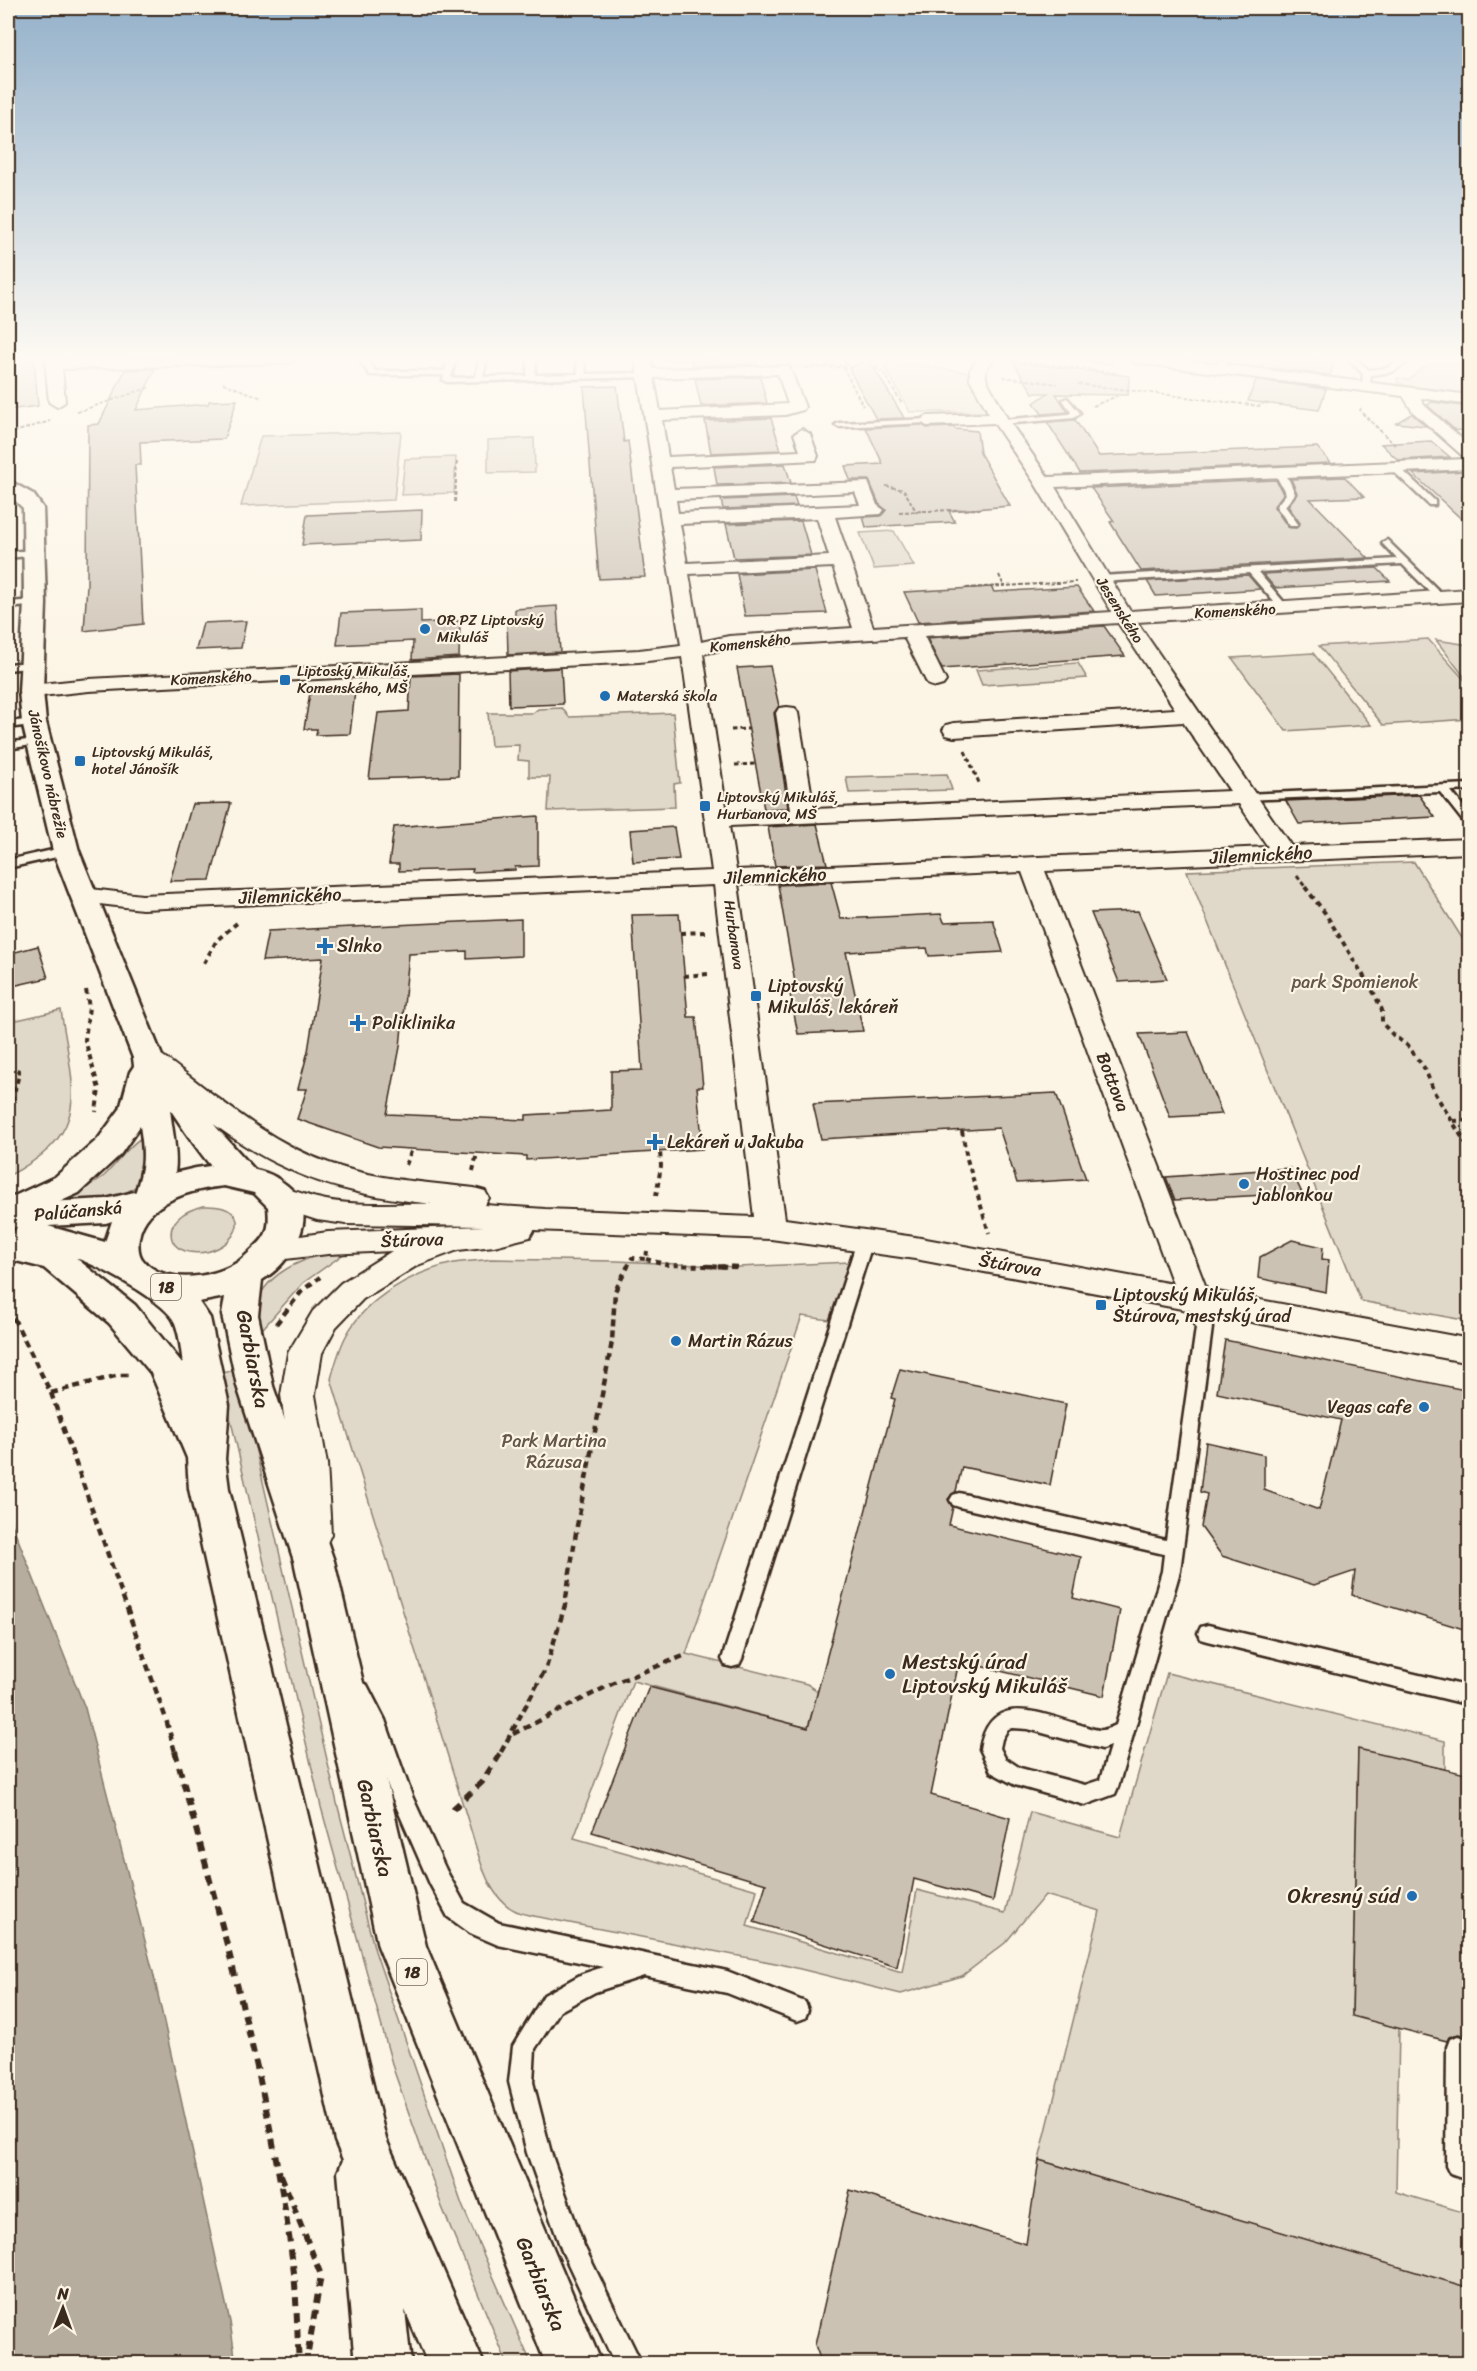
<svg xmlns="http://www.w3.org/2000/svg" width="1477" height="2371" font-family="Sriracha,sans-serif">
<rect width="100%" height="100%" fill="#fcf5e5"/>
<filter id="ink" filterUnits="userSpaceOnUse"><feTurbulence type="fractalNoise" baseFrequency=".0167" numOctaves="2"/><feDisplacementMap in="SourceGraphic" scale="12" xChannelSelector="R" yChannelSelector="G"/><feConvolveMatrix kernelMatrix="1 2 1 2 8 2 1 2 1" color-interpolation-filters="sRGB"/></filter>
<g filter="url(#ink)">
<g fill="#e0d8c8" stroke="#8e8173" stroke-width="1.5">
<polygon points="660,358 844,358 845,366 771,368 761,359 661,361"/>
<polygon points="897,362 971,373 989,412 910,412 884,365"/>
<polygon points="1437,362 1469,366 1469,395 1414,389 1397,382 1397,378 1409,380 1421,369"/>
<polygon points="401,432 394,500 241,506 261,436"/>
<polygon points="534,438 535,472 488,473 488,440"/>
<polygon points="456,457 454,493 401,495 405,459"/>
<polygon points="894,531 914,566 874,569 860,533"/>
<polygon points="1428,639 1469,685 1469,719 1383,725 1319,646"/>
<polygon points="1436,640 1469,645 1469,683"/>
<polygon points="1313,653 1371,725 1286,731 1232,658"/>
<polygon points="1078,663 1087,678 982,685 976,670"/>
<polygon points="562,708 569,717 673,713 680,783 674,784 675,807 548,811 550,777 529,777 529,761 518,760 519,745 491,746 488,713 533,713 538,709"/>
<polygon points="947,774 952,790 849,793 846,777"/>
<polygon points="1414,862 1469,949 1469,1321 1361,1301 1187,871"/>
<path d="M61 1010C73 1091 94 1132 8 1176V1022Z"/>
<path d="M140 1139 146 1142V1180L115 1200 82 1203 63 1199C77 1192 92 1185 104 1176 114 1167 130 1144 140 1139Z"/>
<path d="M203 1206C264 1203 233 1260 189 1252 167 1247 166 1227 182 1215 188 1210 196 1208 203 1206Z"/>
<path d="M348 1251 303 1283 257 1335C257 1326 254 1315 256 1307 264 1270 315 1252 348 1251Z"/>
<path d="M491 1259 617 1261 738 1267 850 1262 829 1320 802 1316 686 1654 807 1684 818 1691 808 1728 633 1681 574 1838 757 1890 747 1926 902 1972 917 1890 1005 1913 1030 1812 1120 1837 1167 1673 1445 1741V1769L1358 1750 1352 2015 1399 2028 1396 2192 1469 2214V2288L1039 2160 1100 1911 1045 1895 1005 1943 962 1976 901 1994 780 1964 544 1918C535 1916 524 1915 516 1911 485 1897 478 1850 468 1821L331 1379C335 1364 339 1349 346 1336 366 1298 413 1272 454 1263 466 1261 479 1261 491 1259Z"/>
<polygon points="237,1369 337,1803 375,1951 462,2205 531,2363 507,2363 442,2207 394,2071 321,1807 220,1374"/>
</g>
<polygon fill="#b7ad9e" stroke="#85796b" stroke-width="1.5" points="8,1514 85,1708 153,1972 230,2322 236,2363 8,2363"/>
<g fill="#ccc2b3" stroke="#3b2a1e" stroke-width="1.5">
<polygon points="8,358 34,358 38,406 8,410"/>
<polygon points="755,358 757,364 692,366 691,360"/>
<polygon points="868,358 903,416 904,418 876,419 849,369"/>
<polygon points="1265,358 1303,358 1335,362 1330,375 1261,367"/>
<polygon points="1013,362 1129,376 1128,395 1056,394 1068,412 1042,414 1034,403 1048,393 1033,393"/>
<polygon points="155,369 136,410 208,404 209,401 237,400 224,439 140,442 141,465 135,465 143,624 84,631 87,585 88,425 99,424 125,370"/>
<polygon points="760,377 767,403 701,406 695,379"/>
<polygon points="1256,380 1326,389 1319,410 1248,401"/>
<polygon points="617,386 624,442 628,441 645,577 599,579 584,387"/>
<polygon points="1432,402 1470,407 1470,431 1455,430 1427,405"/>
<polygon points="1411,414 1412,414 1426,426 1396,423"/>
<polygon points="771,418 781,450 711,453 705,421"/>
<polygon points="1075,420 1099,456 1317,447 1331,463 1080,473 1047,422"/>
<polygon points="922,425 927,428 954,427 955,429 977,431 980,453 1010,506 949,511 955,522 866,527 863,517 881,516 886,510 879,504 869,480 850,480 845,466 883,464 866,428"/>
<polygon points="1431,441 1450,457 1398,460 1381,444"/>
<polygon points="785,464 791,483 717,485 714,467"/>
<polygon points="1466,471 1470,474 1470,527 1413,474"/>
<polygon points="1345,477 1364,497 1310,499 1368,558 1141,571 1110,522 1114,521 1091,488 1276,480 1283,494 1274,507 1288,527 1296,528 1300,523 1288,506 1297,493 1291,479"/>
<polygon points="794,497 797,506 723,509 721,500"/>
<polygon points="422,510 421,540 302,545 307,515"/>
<polygon points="801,521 811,555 734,558 726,524"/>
<polygon points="1377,568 1390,581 1275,588 1263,574"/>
<polygon points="815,570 827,613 745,616 737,574"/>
<polygon points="1248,575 1260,589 1156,596 1147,581"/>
<polygon points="991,587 994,592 1077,587 1094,611 918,622 904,592"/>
<polygon points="557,606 560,652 508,655 507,619 515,618 515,609"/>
<polygon points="421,610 421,623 460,621 459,657 412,660 413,641 337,645 341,613"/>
<polygon points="246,621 241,648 196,650 203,623"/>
<polygon points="1104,626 1125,656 942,669 927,638"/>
<polygon points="770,666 779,706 774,713 788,808 764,809 737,668"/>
<polygon points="561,668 563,704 509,706 508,671"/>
<polygon points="459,674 458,776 369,779 378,713 409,711 411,676"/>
<polygon points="355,691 350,734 316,735 317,729 304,729 310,693"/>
<polygon points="1419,795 1435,817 1299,824 1286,801"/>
<polygon points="231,803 210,880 170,881 192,804"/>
<polygon points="538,816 538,866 515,867 515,870 472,872 473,869 399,871 399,864 389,864 394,827"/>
<polygon points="817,824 827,864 775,866 768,827"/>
<polygon points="674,827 679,859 633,862 630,830"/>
<polygon points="831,882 841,919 941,914 944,922 993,920 1003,952 929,956 927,948 846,952 863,1031 798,1034 789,989 796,988 778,885"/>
<polygon points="1138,911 1167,979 1119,982 1091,913"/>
<polygon points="679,914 688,1017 696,1017 703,1087 697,1087 703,1149 526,1160 526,1156 378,1147 297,1119 307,1089 298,1089 308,1051 323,958 262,961 268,931 521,919 521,956 467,959 467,951 409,954 400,1047 387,1114 526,1120 526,1115 611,1110 611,1071 642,1070 632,915"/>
<polygon points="38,946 48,978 8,987 8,954"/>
<polygon points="1188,1032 1222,1114 1170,1117 1139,1034"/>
<polygon points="1056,1093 1086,1179 1017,1183 999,1128 821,1139 813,1104"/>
<polygon points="1290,1168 1302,1193 1175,1200 1166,1177"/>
<polygon points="1292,1240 1323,1247 1322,1259 1329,1260 1326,1292 1258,1278 1260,1257"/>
<polygon points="1225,1340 1470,1391 1470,1631 1352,1595 1355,1571 1314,1585 1222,1556 1201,1527 1207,1494 1200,1492 1206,1442 1264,1455 1264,1490 1319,1510 1341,1420 1217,1393"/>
<polygon points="900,1369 1066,1404 1050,1485 962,1467 956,1491 948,1499 953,1507 949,1525 1081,1557 1073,1598 1120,1610 1104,1696 959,1661 931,1795 1010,1818 993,1901 914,1879 897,1967 754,1922 766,1884 592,1832 649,1687 808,1728 895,1399 891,1398"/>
<polygon points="1358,1749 1470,1775 1470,2042 1467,2037 1459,2034 1449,2037 1447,2041 1352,2016"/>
<polygon points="1039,2160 1470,2288 1470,2364 822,2364 815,2345 850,2190 1026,2244"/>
</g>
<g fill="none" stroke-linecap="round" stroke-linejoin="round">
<defs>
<g id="lane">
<polygon points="358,358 366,358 375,371 445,371 448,358 456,358 451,378 476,377 478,363 482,361 486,363 483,377 527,376 528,360 531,358 536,360 535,375 578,374 576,360 579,358 584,360 586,374 646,373 650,375 646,377 447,382 443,380 444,375 370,375"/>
<polygon points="1222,358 1230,358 1220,370 1214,370 1213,368"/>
<polygon points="1347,358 1355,358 1369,370 1387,368 1404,358 1414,358 1392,372 1371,375 1370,383 1366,385 1362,383 1363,374"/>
<polygon points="1067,398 1080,413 1074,418 1002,424 998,422 1002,420 1069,414 1071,412 1063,400"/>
<polygon points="930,419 931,421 927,423 839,427 835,425 839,423"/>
<polygon points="1391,465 1397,465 1435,501 1435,505 1429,505 1391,469"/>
<polygon points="1278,469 1289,480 1295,494 1285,506 1298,524 1296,526 1290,526 1276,506 1286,494 1274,472"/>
<polygon points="1387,540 1443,595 1443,599 1437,599 1402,564 1258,572 1289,608 1284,611 1281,610 1249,573 1100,582 1095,579 1100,576 1397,559 1382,543"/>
<polygon points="35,550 40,553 38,555 8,558 8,552"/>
<polygon points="35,600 40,603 38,605 8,608 8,602"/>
<polygon points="32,662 36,663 36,667 8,670 8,664"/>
<polygon points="34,719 39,722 38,724 8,728 8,722"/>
<polygon points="39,738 43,739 43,743 8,749 8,743"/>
<polygon points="1470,784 1470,790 1451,791 1470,815 1470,826 1466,825 1440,792 1245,800 1239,797 1245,794"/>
<polygon points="66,847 72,851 70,854 8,868 8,860"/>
<polygon points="865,1236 870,1237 873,1241 742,1659 739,1665 732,1667 725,1665 722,1659 857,1241 860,1237"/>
<path d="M1194 1293 1200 1295 1202 1299 1212 1328 1180 1571 1118 1787 1115 1794 1085 1805 1015 1785 991 1772 980 1749C990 1689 1041 1714 1081 1725 1087 1727 1097 1731 1103 1730 1107 1729 1112 1727 1116 1725L1162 1571 1164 1554 959 1507 953 1505 950 1500 953 1495 959 1493 1166 1540 1196 1328 1186 1299 1188 1295ZM1013 1728 1028 1729 1102 1749 1110 1746 1100 1780 1085 1785 1020 1768 1005 1758 1000 1748 1002 1739 1008 1729Z"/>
<polygon points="1208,1625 1470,1687 1470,1705 1208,1641 1201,1639 1198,1633 1201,1627"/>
<polygon points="360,1682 367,1685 385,1720 412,1796 446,1870 464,1903 499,1923 727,1971 805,2002 808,2010 805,2018 797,2021 727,1993 644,1976 595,1992 560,2011 535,2049 533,2082 551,2153 584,2246 642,2364 615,2364 562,2251 527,2153 509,2082 513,2046 544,1995 582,1974 603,1967 498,1945 470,1933 448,1917 430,1884 392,1797 366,1722 350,1691 353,1685"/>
<polygon points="1458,2036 1466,2039 1469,2047 1470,2181 1450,2174 1446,2166 1447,2047 1450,2039"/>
</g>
<g id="street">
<polygon points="45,358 61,358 61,360 297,358 289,363 62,369 65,402 57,407 49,402"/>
<path d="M635 358H651L653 369 789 366 805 407 803 410 785 415 662 420 668 457 800 451 794 434 802 429 810 434 818 456 816 460 670 467 674 489 868 482 877 505 884 510 881 514 835 517 873 627 1112 612 1034 482 994 423 927 426 919 421 927 416 989 414 970 379V370L978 358H994L986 370V379L1007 418 1048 477 1466 459 1413 412 1403 396 1135 363 1127 358H1171L1470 395V405L1420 398 1425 406 1470 446V469L1055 487 1130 611 1470 589V601L1137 622 1291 846 1470 839V853L1045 871 1207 1290 1470 1339V1363L915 1259 771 1239 534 1230 530 1237 494 1246 458 1250 418 1265 363 1299 336 1327 322 1353 315 1395 327 1464 331 1534 326 1545 313 1549 300 1545 295 1534 291 1464 281 1395 288 1353 313 1311 341 1283 392 1251 328 1254 277 1260 266 1257 261 1249 266 1241 328 1232 484 1226 346 1224 317 1220 268 1204 264 1197 268 1190C285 1185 300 1194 317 1198 353 1207 395 1203 432 1204 382 1198 332 1190 286 1168 233 1144 188 1104 143 1068L139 1062 143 1056 153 1053 163 1056C215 1095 266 1141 329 1163 375 1180 426 1182 474 1188L485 1191 489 1198 485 1205 545 1209 754 1217 714 885 142 909 82 902 73 900 70 895 73 890 82 888 142 895 712 871 682 657 639 662 89 691 31 697 24 695 20 691 24 687 31 685 89 679 639 650 681 645ZM778 374 788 404 660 411 654 378ZM855 492 860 505 678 513 676 500ZM817 518 829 556 687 563 680 524ZM833 567 853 628 729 636 701 642 689 574ZM1118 623 1175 709 954 723 946 725 943 730 946 735 954 737 1183 722 1230 791 814 809 798 713 795 708 787 707 779 708 776 713 791 810 727 813 703 654 729 648 904 637 926 681 929 685 936 687 943 685 946 681 924 636ZM1239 804 1268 847 736 870 729 826ZM1022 872 1173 1284 915 1237 785 1219 738 884Z"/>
</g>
<path id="secondary" d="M8 480 33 494 43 508 46 603 43 691 46 722 79 851 162 1056 216 1127 254 1169 258 1177 254 1185C246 1187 238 1189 230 1185 213 1174 182 1127 170 1109 174 1146 184 1170 163 1205L151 1208 139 1205 134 1197C144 1166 145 1158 140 1126L120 1155 79 1193 20 1220 8 1223V1199L55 1177 98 1139 120 1109 130 1072 134 1066 133 1058 53 851 22 722 19 691 24 603 23 508 8 494Z"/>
<path id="primary" d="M224 1164C240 1168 265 1169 278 1179 286 1184 297 1193 301 1202 312 1230 286 1266 262 1280L258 1315 273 1386 334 1561 426 1946 602 2364H546L378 1946 294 1561 237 1386 222 1315 225 1297 199 1302 210 1318 229 1405 225 1459 229 1489 386 2139 484 2364H428L405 2310 411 2364H355L338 2172 343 2160 335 2141 189 1489 187 1458 151 1373 109 1323 44 1268 8 1259V1235L15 1237 13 1234 17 1227 8 1228V1204L106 1199 138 1191 170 1174 196 1168ZM224 1186 254 1193 268 1207C271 1235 264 1239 244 1257 222 1278 164 1287 143 1260 138 1254 138 1245 139 1238 145 1201 193 1189 224 1186ZM112 1221 105 1242 48 1226 106 1223ZM76 1258C99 1266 167 1302 175 1323 180 1336 181 1351 183 1364L135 1305Z"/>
</defs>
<use href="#lane" stroke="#3b2a1e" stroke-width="5"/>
<use href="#street" stroke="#3b2a1e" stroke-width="4"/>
<use href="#secondary" stroke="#3b2a1e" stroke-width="5"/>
<use href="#primary" stroke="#3b2a1e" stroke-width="5"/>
<g stroke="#3b2a1e" stroke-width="2" stroke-dasharray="4 2" stroke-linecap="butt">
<polyline points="841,358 850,367"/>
<polyline points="1062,358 1112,364"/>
<polyline points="1010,360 1118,373"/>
<polyline points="876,366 879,371 883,371 902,404"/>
<polyline points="843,367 863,406"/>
<polyline points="806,368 850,367"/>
<polyline points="1003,377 1058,384"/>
<polyline points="223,383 262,398"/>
<polyline points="1078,384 1259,406 1264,403"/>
<polyline points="1093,406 1117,396"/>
<polyline points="1361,408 1360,411 1395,445"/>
<polyline points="77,412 151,387"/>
<polyline points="8,434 50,421"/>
<polyline points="886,486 904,490 917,513"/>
<polyline points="455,502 457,461"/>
<polyline points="899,512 980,509"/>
<polyline points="999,575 1004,586"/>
<polyline points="966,588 1076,582"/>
</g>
<g stroke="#3b2a1e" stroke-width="3" stroke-dasharray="4.5 3" stroke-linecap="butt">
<polyline points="731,730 748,729"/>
<polyline points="965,751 980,785"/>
<polyline points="735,765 755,764"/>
<polyline points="1297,876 1306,888"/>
</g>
<g stroke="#3b2a1e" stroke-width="4" stroke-dasharray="5 4.5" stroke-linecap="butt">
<polyline points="1305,887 1325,913 1374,993 1382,1010 1382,1023 1394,1036 1407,1045 1425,1069 1434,1092 1470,1150"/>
<polyline points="681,933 705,932"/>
<polyline points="204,963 217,940 237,923"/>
<polyline points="684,976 709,974"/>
<polyline points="86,990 89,1007 85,1040 99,1089 96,1112"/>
<polyline points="8,1066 19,1071 19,1074 8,1117"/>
<polyline points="1453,1121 1470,1120"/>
<polyline points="962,1131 967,1159 989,1233"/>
<polyline points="406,1165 412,1149"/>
<polyline points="473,1171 477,1153"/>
<polyline points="656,1196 661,1166 660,1151"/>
<polyline points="646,1259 669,1265 738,1267"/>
<polyline points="627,1268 632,1258 646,1259 647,1251"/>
</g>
<g stroke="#3b2a1e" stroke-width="4.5" stroke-dasharray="7 5" stroke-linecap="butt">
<polyline points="706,1266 738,1267"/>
<polyline points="8,1307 51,1393 166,1719 175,1752"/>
<polyline points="276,1324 302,1291 320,1277"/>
<polyline points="51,1393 119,1375 131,1375"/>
<polyline points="1466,1720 1468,1752"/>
<polyline points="513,1734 612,1684 686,1655"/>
<polyline points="501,1752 546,1668 565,1605 577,1526 612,1342 615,1291 628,1266"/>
</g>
<g stroke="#3b2a1e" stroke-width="6" stroke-dasharray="9 7" stroke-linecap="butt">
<path d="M175 1751C221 1923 272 2096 294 2273 297 2303 297 2334 299 2364"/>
<polyline points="1468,1751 1469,1775"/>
<polyline points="453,1809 482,1782 502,1751"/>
<polyline points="281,2175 321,2275 306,2364"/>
</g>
<use href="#lane" fill="#fcf5e5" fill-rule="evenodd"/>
<use href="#street" fill="#fcf5e5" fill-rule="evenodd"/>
<use href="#secondary" fill="#fcf5e5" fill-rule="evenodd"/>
<use href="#primary" fill="#fcf5e5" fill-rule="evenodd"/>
</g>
</g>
<linearGradient id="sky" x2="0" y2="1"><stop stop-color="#94b1ca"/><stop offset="0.52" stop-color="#fefaf3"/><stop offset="1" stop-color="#fefaf3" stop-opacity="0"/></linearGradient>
<rect width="1477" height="690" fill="url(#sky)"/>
<g fill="#1f6fb2" stroke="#fcf5e5" stroke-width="2">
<circle cx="425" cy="629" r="6"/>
<rect x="279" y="674" width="12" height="12" rx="3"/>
<circle cx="605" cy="696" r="6"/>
<rect x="74" y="755" width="12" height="12" rx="3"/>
<rect x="699" y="800" width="12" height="12" rx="3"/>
<path d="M322 937h6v6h6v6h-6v6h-6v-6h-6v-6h6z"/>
<rect x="750" y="990" width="12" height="12" rx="3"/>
<path d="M355 1014h6v6h6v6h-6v6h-6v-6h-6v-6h6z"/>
<path d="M652 1133h6v6h6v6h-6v6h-6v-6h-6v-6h6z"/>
<circle cx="1244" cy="1184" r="6"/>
<rect x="1095" y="1299" width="12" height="12" rx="3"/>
<circle cx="676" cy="1341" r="6"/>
<circle cx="1424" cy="1407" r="6"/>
<circle cx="890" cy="1674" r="6"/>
<circle cx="1412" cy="1896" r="6"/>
</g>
<g text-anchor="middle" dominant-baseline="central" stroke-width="4.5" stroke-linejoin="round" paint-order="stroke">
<g font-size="15" fill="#3b2a1e" stroke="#fcf5e5">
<text transform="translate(1120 610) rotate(58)">Jesenského</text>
<text transform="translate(1235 611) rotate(-3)">Komenského</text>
<text transform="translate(750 643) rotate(-6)">Komenského</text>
<text transform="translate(211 678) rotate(-3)">Komenského</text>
<text transform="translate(48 774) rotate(77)">Jánošíkovo nábrežie</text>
<text transform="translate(734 935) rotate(82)">Hurbanova</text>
</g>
<g font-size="15" fill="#3b2a1e" stroke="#fcf5e5" text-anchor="start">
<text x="437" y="620">OR PZ Liptovský<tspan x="437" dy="17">Mikuláš</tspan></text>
<text x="297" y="671">Liptoský Mikuláš,<tspan x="297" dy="17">Komenského, MŠ</tspan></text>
<text x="617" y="696">Materská škola</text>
<text x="92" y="752">Liptovský Mikuláš,<tspan x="92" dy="17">hotel Jánošík</tspan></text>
<text x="717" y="797">Liptovský Mikuláš,<tspan x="717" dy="17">Hurbanova, MŠ</tspan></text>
</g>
<g fill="#fcf5e5" stroke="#75675a" stroke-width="1.5">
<rect x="151" y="1274" width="30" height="26" rx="4.5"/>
<rect x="397" y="1959" width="30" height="26" rx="4.5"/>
</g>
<g font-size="16" font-weight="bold" fill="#3b2a1e">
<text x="166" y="1287">18</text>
<text x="412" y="1972">18</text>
</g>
<g font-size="18" fill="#3b2a1e" stroke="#fcf5e5">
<text transform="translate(1261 855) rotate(-3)">Jilemnického</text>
<text transform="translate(775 876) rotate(-2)">Jilemnického</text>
<text transform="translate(290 896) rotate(-2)">Jilemnického</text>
<text transform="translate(1113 1082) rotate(69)">Bottova</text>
<text transform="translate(78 1211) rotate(-5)">Palúčanská</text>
<text transform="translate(412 1240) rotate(-2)">Štúrova</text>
<text transform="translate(1010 1265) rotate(10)">Štúrova</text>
</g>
<g font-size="18" fill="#3b2a1e" stroke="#fcf5e5" text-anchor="start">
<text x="337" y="946">Slnko</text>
<text x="768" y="986">Liptovský<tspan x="768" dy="21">Mikuláš, lekáreň</tspan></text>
<text x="372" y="1023">Poliklinika</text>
<text x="667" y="1142">Lekáreň u Jakuba</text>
<text x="1256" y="1174">Hostinec pod<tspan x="1256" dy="21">jablonkou</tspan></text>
<text x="1113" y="1295">Liptovský Mikuláš,<tspan x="1113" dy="21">Štúrova, mestský úrad</tspan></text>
<text x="688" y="1341">Martin Rázus</text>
<text x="1412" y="1407" text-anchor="end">Vegas cafe</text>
</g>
<g font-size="18" fill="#645648" stroke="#fcf5e5">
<text x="1355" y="982">park Spomienok</text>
<text x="554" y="1441">Park Martina<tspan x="554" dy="21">Rázusa</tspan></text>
</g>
<g font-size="21" fill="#3b2a1e" stroke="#fcf5e5">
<text transform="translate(253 1359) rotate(79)">Garbiarska</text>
<text transform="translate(375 1828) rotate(77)">Garbiarska</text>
<text transform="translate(541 2284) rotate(68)">Garbiarska</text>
</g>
<g font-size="21" fill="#3b2a1e" stroke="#fcf5e5" text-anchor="start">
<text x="902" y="1662">Mestský úrad<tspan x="902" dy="24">Liptovský Mikuláš</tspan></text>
<text x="1400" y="1896" text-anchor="end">Okresný súd</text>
</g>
</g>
<rect width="1477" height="2371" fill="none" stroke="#fcf5e5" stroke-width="30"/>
<rect x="15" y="15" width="1447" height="2341" fill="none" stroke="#3b2a1e" stroke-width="2" filter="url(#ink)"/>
<g transform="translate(63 2308) rotate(1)" stroke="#fcf5e5" stroke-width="4.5" paint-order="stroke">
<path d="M0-4.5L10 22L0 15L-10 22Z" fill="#3b2a1e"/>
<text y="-9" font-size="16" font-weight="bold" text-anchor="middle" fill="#3b2a1e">N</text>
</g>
</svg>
